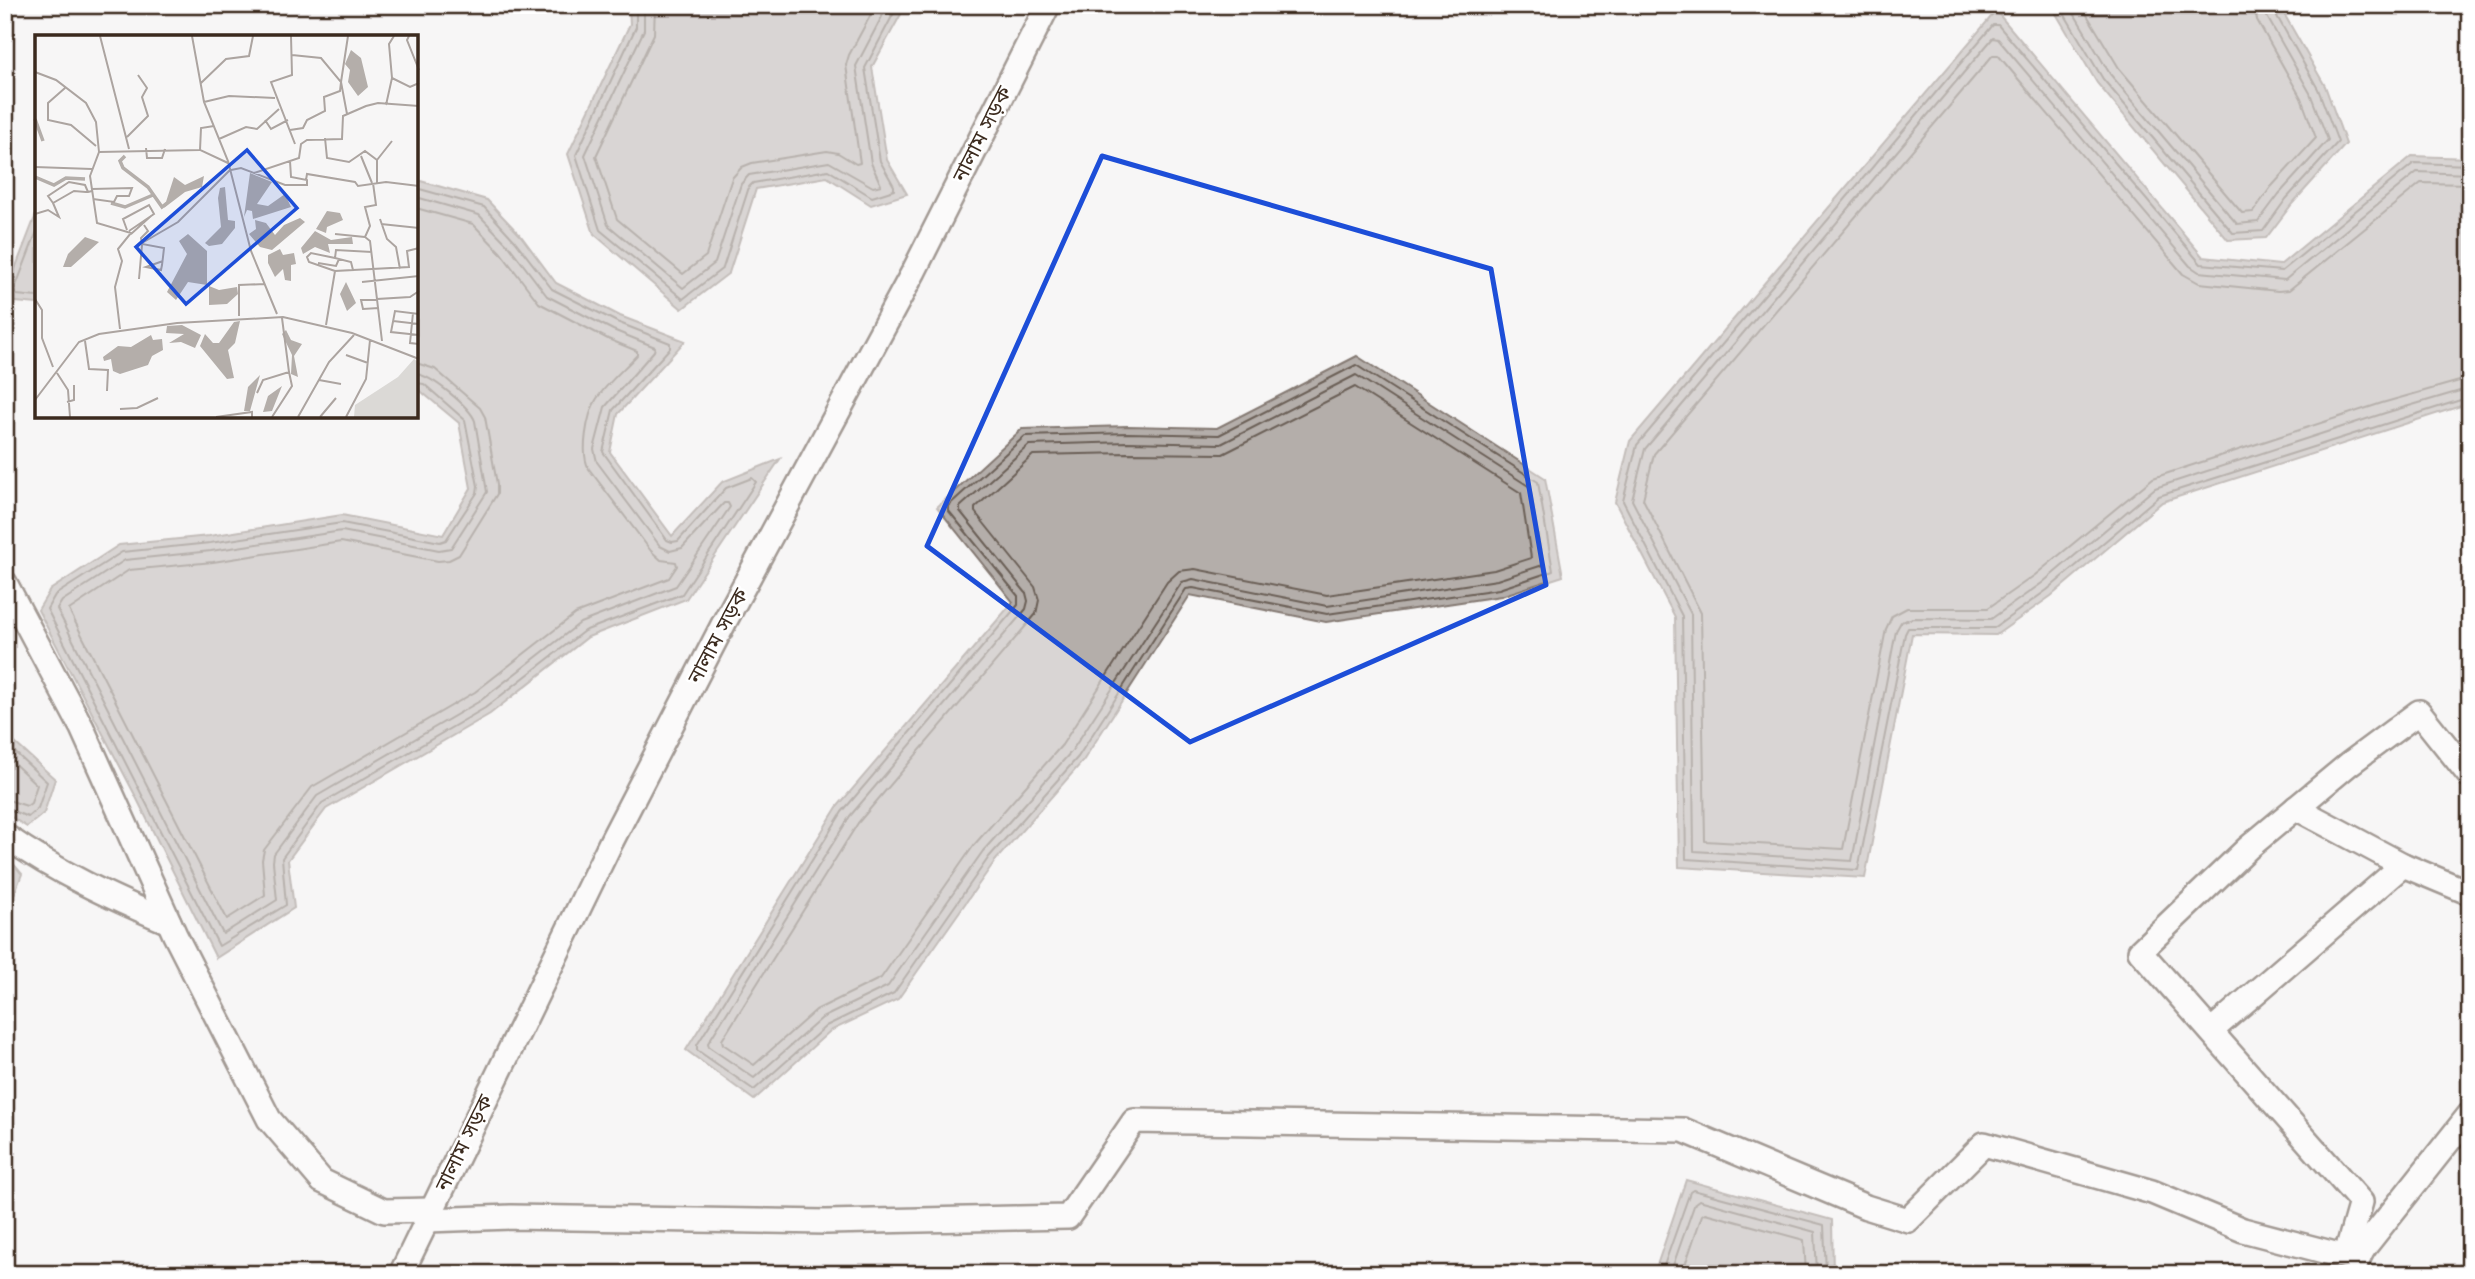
<svg xmlns="http://www.w3.org/2000/svg" width="2475" height="1279" font-family="'Comic Neue','Noto Sans Bengali',sans-serif">
<rect width="100%" height="100%" fill="#f7f6f6"/>
<filter id="ink" filterUnits="userSpaceOnUse"><feTurbulence type="fractalNoise" baseFrequency=".0143" numOctaves="2"/><feDisplacementMap in="SourceGraphic" scale="14" xChannelSelector="R" yChannelSelector="G"/><feConvolveMatrix kernelMatrix="1 2 1 2 8 2 1 2 1" color-interpolation-filters="sRGB"/></filter>
<g filter="url(#ink)">
<g fill="#b4aeaa" stroke="#847972" stroke-width="2">
<polygon points="629,5 906,5 872,67 887,160 907,194 871,205 827,177 756,189 729,273 682,309 594,234 568,154 630,24"/>
<polygon points="2051,5 2279,5 2325,86 2346,144 2292,204 2266,238 2228,240 2097,83"/>
<polygon points="1996,11 2203,257 2280,265 2412,156 2470,158 2470,403 2162,502 2051,596 1996,635 1912,634 1865,878 1679,867 1675,617 1615,502 1630,441"/>
<polygon points="417,180 487,200 521,236 556,283 620,316 685,341 618,414 610,452 672,536 722,482 780,459 686,599 588,637 490,714 326,809 288,860 294,908 216,958 134,793 38,610 50,590 119,545 209,536 342,515 443,535 471,488 459,423 417,388"/>
<polygon points="37,212 37,304 5,301 5,295"/>
<polygon points="1357,356 1545,478 1563,576 1501,596 1326,622 1190,595 1083,761 995,861 898,999 830,1031 754,1100 686,1050 837,807 1013,602 937,507 1022,429 1128,426 1217,428"/>
<polygon points="5,734 55,779 44,813 27,827 5,813"/>
<polygon points="5,854 22,874 5,918"/>
<polygon points="1686,1180 1832,1220 1833,1274 1654,1274"/>
</g>
<g fill="none" stroke-linecap="round" stroke-linejoin="round">
<g stroke="#6b5f56" stroke-width="2">
<polyline points="636,5 636,27 576,155 600,230 683,299 723,268 749,187 753,183 828,170 872,197 894,190 894,186 880,161 865,68 898,5"/>
<polyline points="644,5 644,30 585,155 608,225 683,288 715,263 741,184 749,175 829,162 873,187 881,185 871,163 856,66 888,5"/>
<polyline points="655,5 654,34 596,156 617,219 683,274 706,256 732,178 742,167 752,163 827,151 838,153 856,164 860,163 846,65 849,55 876,5"/>
<polyline points="2059,5 2103,79 2233,233 2263,231 2286,199 2338,142 2318,89 2274,11 2273,5"/>
<polyline points="2069,5 2110,74 2237,224 2258,222 2279,194 2328,140 2310,93 2266,15 2264,5"/>
<polyline points="2081,5 2119,68 2242,213 2253,212 2271,187 2316,138 2301,98 2257,20 2254,5"/>
<polyline points="2470,165 2414,163 2282,271 2201,264 1998,25 1993,25 1637,445 1623,501 1682,616 1686,859 1858,870 1905,634 1908,628 1994,628 2047,590 2159,496 2470,397"/>
<polyline points="2470,174 2417,172 2285,280 2199,272 2190,266 1998,39 1993,38 1645,449 1632,500 1691,614 1694,851 1852,861 1896,631 1901,622 1913,618 1991,619 2042,583 2155,488 2385,413 2470,388"/>
<polyline points="2470,184 2421,183 2289,290 2278,291 2199,283 2183,274 1998,55 1993,55 1654,454 1643,499 1701,613 1705,841 1843,849 1886,629 1892,616 1907,608 1988,608 2035,575 2153,478 2382,403 2470,378"/>
<polyline points="416,188 484,207 515,241 552,289 617,322 670,343 670,348 613,410 603,452 667,540 672,542 678,541 726,488 752,478 756,482 682,594 584,631 485,708 322,803 282,858 286,905 219,946 47,609 55,595 122,552 210,543 342,523 440,542 446,540 477,493 478,486 465,420 424,384 416,383"/>
<path d="M416 197 479 215 509 246 547 296 613 330 655 347 654 351 605 407 594 449 597 462 660 546 670 551 682 548 724 503H728L730 507 676 586 580 623 480 701 317 796 274 854 273 862 277 900 223 934 57 609 62 601 125 560 211 551 342 531 439 550 451 548 487 492 475 421C470 407 431 375 416 374"/>
<path d="M416 208 473 224 501 253 539 303 608 339 637 351V355C624 369 606 384 596 400 587 415 580 454 589 469L651 551 661 560 676 562 677 566 669 578 575 614 475 692 312 787 264 850 262 860 265 895 227 919 69 610 129 570 213 562 341 542 438 561 449 560 459 555 497 494V484L485 417 480 408 435 369 416 363"/>
<polyline points="37,231 14,291 17,295 37,297"/>
<polygon points="1356,365 1538,482 1553,571 1499,589 1327,614 1193,588 1186,589 1078,757 989,857 894,993 826,1026 754,1090 697,1050 697,1045 842,812 1018,605 1018,596 948,510 948,506 1025,436 1128,433 1219,435"/>
<polygon points="1356,375 1530,487 1543,565 1497,580 1327,606 1193,579 1182,582 1071,752 983,851 888,986 822,1018 754,1078 709,1047 708,1043 850,816 1026,609 1028,601 1026,593 960,511 960,507 1029,445 1128,442 1221,444"/>
<polygon points="1355,387 1521,493 1531,558 1494,570 1327,595 1195,569 1179,571 1167,582 1062,745 974,845 881,978 816,1010 754,1065 723,1044 722,1040 858,823 1036,614 1039,600 1035,587 975,512 975,508 1033,455 1128,453 1223,454"/>
<polyline points="5,743 47,782 38,808 28,817 5,808"/>
<polyline points="5,755 37,785 31,803 27,806 5,799"/>
<polyline points="1661,1274 1690,1192 1693,1190 1824,1225 1826,1274"/>
<polyline points="1670,1274 1695,1203 1699,1200 1815,1232 1817,1274"/>
<polyline points="1682,1274 1702,1215 1705,1213 1804,1240 1806,1274"/>
</g>
<defs>
<g id="minor">
<polyline points="5,583 82,728 175,935 269,1119 322,1181 384,1211 431,1210"/>
<polyline points="2296,808 2403,865 2470,893"/>
<path d="M5 836C58 873 110 897 169 922"/>
<polyline points="2211,1031 2403,865"/>
<polyline points="427,1220 511,1217 826,1222 1068,1217 1134,1121 1683,1130 1866,1207 1908,1220 1984,1144 2152,1192 2243,1230 2358,1260"/>
<polyline points="2363,1249 2470,1114"/>
<polyline points="2357,1261 2363,1249 2349,1244 2361,1202 2140,951 2248,848 2349,764 2419,712 2470,776"/>
<polyline points="401,1274 611,842 725,621 914,271 1048,5"/>
</g>
</defs>
<use href="#minor" stroke="#3b2a1e" stroke-width="28"/>
<use href="#minor" stroke="#fff" stroke-width="23"/>
</g>
</g>
<path d="M0 0H2475V1279H0ZM1102 156 1491 269 1546 585 1190 742 927 546Z" fill="#f7f6f6" fill-opacity=".55" fill-rule="evenodd"/>
<path fill="none" stroke="#1d4ed8" stroke-width="5" stroke-linejoin="round" d="M1102 156 1491 269 1546 585 1190 742 927 546Z"/>
<g text-anchor="middle" dominant-baseline="central" stroke-width="5" stroke-linejoin="round" paint-order="stroke">
<g font-size="21" fill="#3b2a1e" stroke="#fff">
<text transform="translate(982 134) rotate(-63)">নালাম সড়ক</text>
<text transform="translate(718 636) rotate(-62)">নালাম সড়ক</text>
<text transform="translate(464 1143) rotate(-64)">নালাম সড়ক</text>
</g>
</g>
<g transform="translate(35 35)">
<rect width="383" height="383" fill="#f7f6f6"/>
<path d="M379 324 383 327V382H319L320 370 363 342Z" fill="#dbd9d6"/>
<path d="M316 15 326 23 333 52 323 61 313 47 315 35 310 29ZM215 138 237 147 222 169 233 171 250 159 256 172 218 184 217 176 212 175 209 182ZM169 141 167 152 150 157 129 173 139 142 150 150ZM190 152 193 185 200 186V193L187 209 174 211 170 208 186 192 183 163 185 153ZM292 176 305 178 308 185 292 192 291 198 281 194ZM265 183 270 187 237 215 225 212 214 199 221 194 220 185 231 188 240 200 249 190ZM280 196 296 205 317 202 318 209H293L295 218 280 212 268 219 266 213ZM153 199 172 216V250L153 247 141 265 132 257 152 219 144 206ZM50 202 64 207 36 232H28L33 219ZM245 214 248 220 259 218 261 229 256 230V246L250 245 248 234 240 242 233 228V220ZM311 247 321 268 312 276 305 259ZM174 251 184 255 202 252 203 259 192 269 174 270ZM205 286 200 308 193 315 199 343 192 344 165 311 170 299 178 308H184L199 287ZM147 290 166 300 160 313 146 307 134 308 149 299 131 298 132 291ZM251 295 256 305 267 309 259 321 263 342 256 339 257 320 247 299ZM116 300 118 305 127 304 128 315 117 321 113 330 85 339 78 336 76 324 69 326 68 322 83 311 96 312ZM225 340 215 376H209L213 352ZM247 351 237 376 228 377 233 361Z" fill="#b4aeaa"/>
<path fill="none" stroke="#b4aeaa" stroke-width="3.5" d="M0 84 8 106M90 121 85 126 88 133 113 152 127 172 132 168M0 142 19 150 31 143 50 144M76 168 90 172 118 160"/>
<path fill="none" stroke="#aca4a0" stroke-width="2" d="M65 1 94 114M157 1 169 67 193 126 216 216 242 279M256 1 257 40 236 47 260 109M374 1 372 5 384 35M0 37 21 45 51 68 61 87 64 117 55 141 62 188 96 198 83 214 87 226 80 252 85 294M357 43 375 52 384 48M166 48 191 24 214 21 218 1M30 53 13 68V85L36 90 61 111M169 67 194 61 240 63M351 70 357 43 354 9 359 1M312 79 306 47 313 1M230 85 236 94 253 85M179 91 166 93 165 115 193 128M255 95 268 93 272 85 290 76 289 62 305 56 306 47 286 23 257 20M92 102 113 81 107 62 112 53 103 40M290 103 292 123 314 127 330 116 342 125V148M184 104 211 92 222 94 244 74M111 113 112 123H127L130 114M64 117 165 115M326 121 337 148M342 125 357 106M0 132 57 134M196 135 206 133 250 150H272V145L256 142 255 126M219 138 264 123 266 109 272 105 307 104 308 81 331 71 343 68 384 71M271 145 272 139 320 147 323 151 351 147 384 151M338 148 341 170 330 172 335 191 330 202 335 206 347 306M57 154 97 153 94 161H82L79 167 58 164M53 157 50 150 34 147 13 161 18 168 39 156 51 157H53L57 156M0 179 13 175 24 182 18 168M345 184 352 204 361 212 365 234M346 189 384 193M109 190 113 196 106 203 107 209 129 213 128 222 127 230 126 235 111 232 128 226M92 195 88 184 114 170 119 179 94 196M96 199 116 181M300 199 330 202M107 208 143 187 195 135M283 228 301 231 304 224M318 235 374 232 372 216 384 213M300 236 274 227 272 222 276 218 300 223M104 244 107 210M327 247 384 241M0 264 7 275V303L18 332M344 273 328 274 326 265 375 262 384 256M378 278 375 308 384 309M384 279 360 276 356 297 384 300M204 281V250L230 249M358 286 384 289M291 290 300 236 318 235 316 227 300 223 301 215 337 217M50 306 54 334 73 335 72 356M311 320 333 328M22 338 33 355 35 382M284 345 306 349M222 358 228 345 254 337 247 283M0 365 44 307 64 299 142 288 248 282 317 298 384 324M32 367 39 365V350M85 374 102 373 123 363M181 382 217 377V382M237 382 257 351 254 337M263 382 294 327 319 300M285 382 301 363M311 382 331 344 335 305"/>
<path fill="#1d4ed8" fill-opacity="0.15" stroke="#1d4ed8" stroke-width="3.5" d="M212 115 262 173 151 269 101 212Z"/>
<rect width="383" height="383" fill="none" stroke="#3b2a1e" stroke-width="3.5"/>
</g>
<rect width="2475" height="1279" fill="none" stroke="#fff" stroke-width="28"/>
<rect x="14" y="14" width="2447" height="1251" fill="none" stroke="#3b2a1e" stroke-width="2.5" filter="url(#ink)"/>
</svg>
